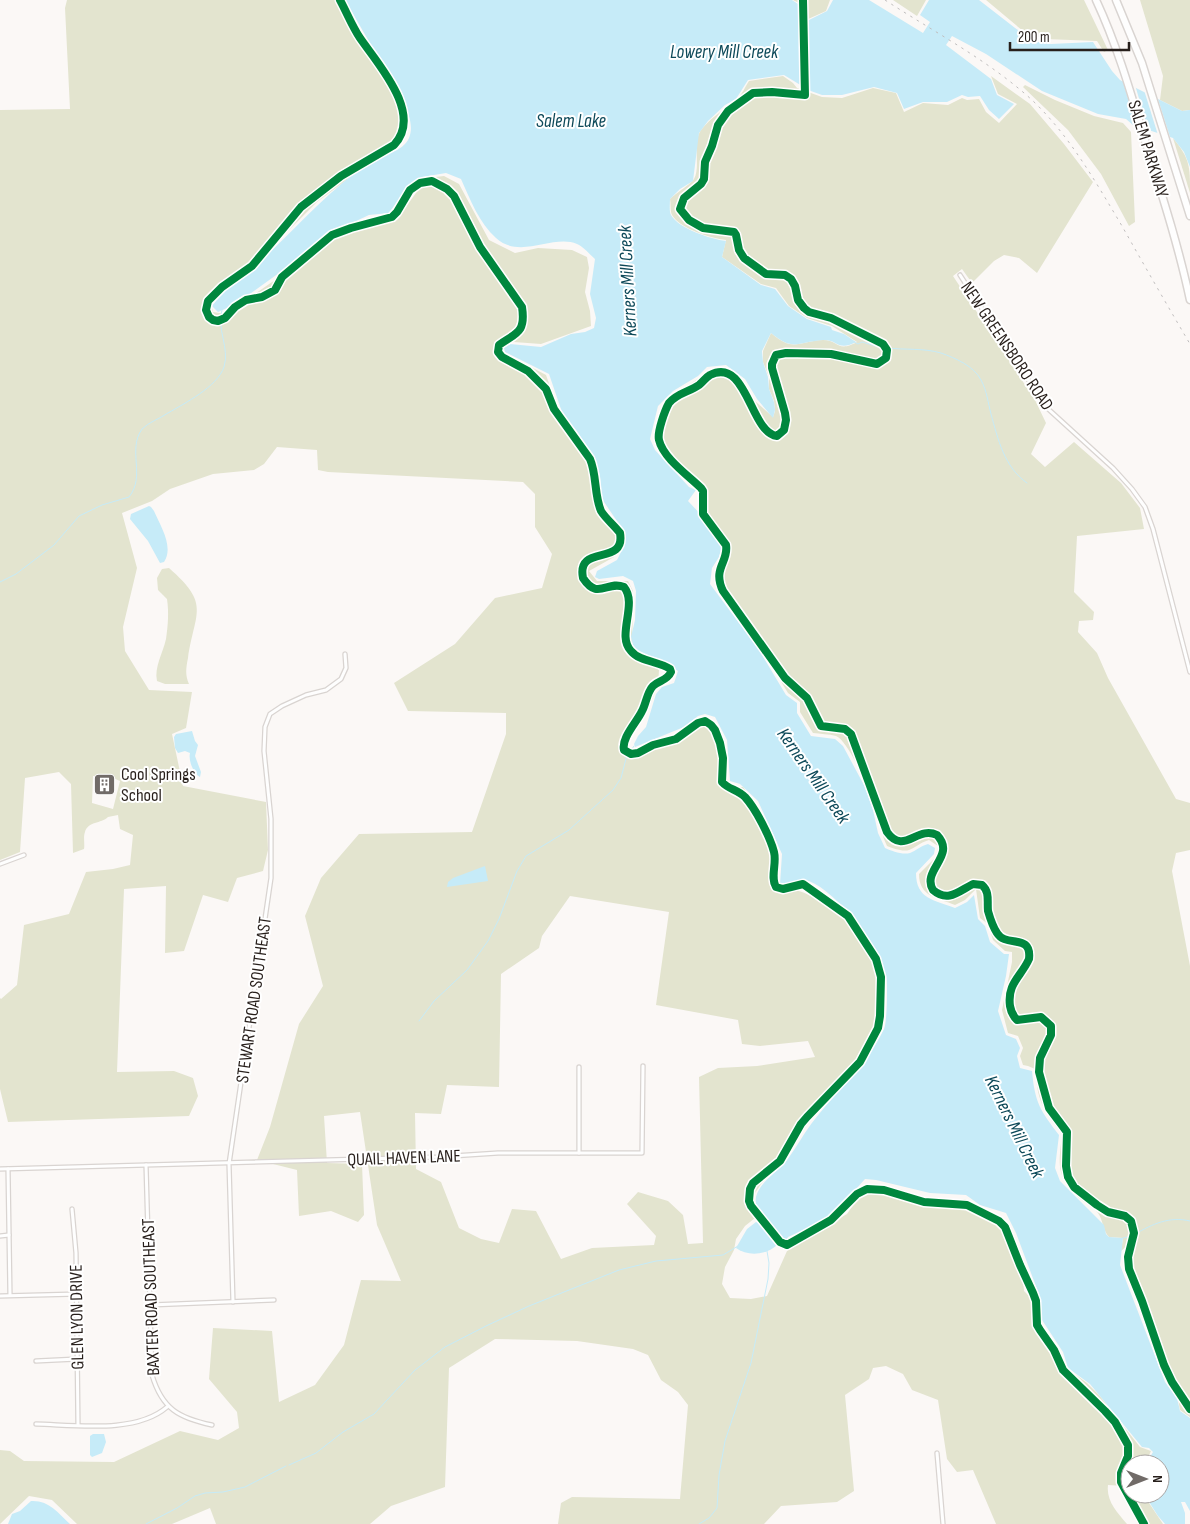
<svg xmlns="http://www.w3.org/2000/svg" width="1190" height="1524" font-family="'Sofia Sans Condensed',sans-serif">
<rect width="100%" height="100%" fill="#fbf8f6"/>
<g fill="#e3e4cf" fill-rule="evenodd">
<path d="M67 0H342L402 104 405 120 403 138 317 202 261 258 210 301 213 312 226 314 340 235 391 221 402 212 427 178 444 176 459 184 489 240 515 253 538 248 572 250 587 257 589 268 585 292 590 311 591 326 541 344 514 342 501 347V351L546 375 552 392 555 411 586 455 599 486 605 517 619 533 614 557 589 571 597 581H628L633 591 632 656 659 670 658 685 649 707 629 740 628 750 649 749 703 718 713 722 725 749 726 777 733 788 743 787 755 802 778 855 777 877 779 892C784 891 790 889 795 890 810 893 838 911 848 922 857 931 864 944 870 955 875 964 877 976 884 982L883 1020 868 1053 859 1067 806 1126 787 1158 761 1184 755 1193 754 1203 757 1213 755 1218 745 1226 736 1239 734 1250 725 1267 722 1284 730 1298 751 1299 767 1296 787 1251 817 1231 847 1214 867 1185 900 1189 932 1201 965 1199 997 1215 1008 1223 1021 1258 1024 1291 1032 1299 1033 1317 1054 1343 1062 1360 1068 1369 1087 1383 1099 1395 1140 1447 1151 1451 1145 1464H1130V1494L1125 1486 1108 1485C1106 1501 1117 1512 1127 1524H996L973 1470 957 1472 947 1459 938 1400 912 1390 903 1374 886 1366 873 1368 869 1379 845 1395 854 1491 837 1502 781 1506 764 1524H558L561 1503 572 1497 680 1499 688 1405 678 1392 661 1380 648 1355 633 1349 577 1341 495 1339 449 1368 445 1487 391 1506 370 1524H216L210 1508 172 1524H77L52 1500 29 1496 0 1524V1450L10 1451 24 1461 114 1462 180 1431 218 1440 239 1428 237 1412 209 1379 213 1328 272 1331 279 1402 315 1385 344 1345 361 1280 401 1281 377 1225 360 1112 324 1116 327 1163 362 1164 364 1215 358 1222 331 1211 299 1216 297 1170 257 1160 270 1127 299 1024 323 986 305 916 321 878 359 834 472 832 506 734V713L408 711 394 683 455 644 495 598 542 588 552 554 535 527V494L523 482 328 472 318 470 317 450 277 447 264 464 254 470 213 474 170 489 152 501 122 513 137 568 123 627 125 651 149 690 192 692 186 728 172 734 183 786 266 802 268 850 263 871 237 878 228 902 203 895 184 951 165 953 166 886 124 889 117 1072 174 1071 193 1078 198 1096 189 1116 8 1122 0 1089V998L1 999 17 985 24 925 69 914 86 872 113 869 130 865 133 835 120 829 118 815 108 817C101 824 88 821 85 832 83 837 85 844 84 849L73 853 71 784 59 772 25 778 20 852 0 860V110L70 109 65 8ZM106 775 120 781 113 809 92 803 93 776ZM570 896 669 912 656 1005 738 1020 742 1044 760 1046 808 1041 815 1057 757 1066 718 1068 699 1077 703 1243 688 1244 683 1215 668 1201 638 1192 627 1204 656 1236 654 1245 592 1248 561 1259 536 1211 512 1209 499 1243 481 1239 459 1228 441 1182 416 1169 415 1113 441 1114 447 1085 499 1087 501 974 539 948 542 936Z"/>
<polygon points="793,0 830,0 826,11 806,20 805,6"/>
<polygon points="893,0 926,0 917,16"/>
<polygon points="986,0 1084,0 1108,50 1104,52 1097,41 1044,39 1023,31"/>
<polygon points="1140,0 1190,0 1190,110 1182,111 1160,100 1163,76"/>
<path d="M783 76 793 83 797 88 822 97 842 98 873 88 896 93 904 112 923 103 948 105 962 98 967 100 979 99 986 112 999 123 1017 104 998 94 991 76 1030 104 1064 144 1093 182 1037 273 1019 258 1004 255 994 261 972 283 962 269 953 276 1035 400 1046 423 1031 454 1045 467 1074 442 1121 483 1140 508 1144 529 1077 536 1074 592 1094 612 1093 620 1079 621 1078 632 1097 653 1108 678 1176 799 1190 803V850L1176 853 1172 871 1190 966V1417L1180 1410 1178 1398 1168 1381 1152 1324 1130 1264V1256L1135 1239 1121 1251 1123 1238 1109 1237C1103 1231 1103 1220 1098 1213 1093 1207 1085 1203 1079 1198 1055 1175 1059 1165 1062 1134 1042 1108 1038 1102 1035 1069L1028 1066 1023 1065 1020 1056 1023 1048 1018 1036 1008 1033 1002 1010 1012 962V952L1005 951 993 940 988 924 980 918 976 889 965 900 955 905C938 898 919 897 919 874L937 856 938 846 929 840C919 843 915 848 909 850 902 852 893 848 887 846 880 831 881 824 876 809 872 795 849 741 836 736 829 734 820 734 813 733L800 712V702L788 693 761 649 724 598 720 583 724 560 729 552 728 544 708 518 704 501 705 492 691 484 658 449 654 439 661 408 669 398 699 378 708 370 725 369 743 382 755 401 773 417 775 411 774 401 769 389V377L763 362V351L771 333C794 353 798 341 823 340 839 340 837 353 857 342L832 326 807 318 789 306 776 288 761 284 722 257 726 240C711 238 680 229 672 215 670 211 671 204 670 199 675 194 692 183 694 179 701 167 692 143 701 130 711 117 724 110 736 100 742 95 745 87 749 81Z"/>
<polygon points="1025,85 1055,100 1094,116 1123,123 1131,132 1135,222 1129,226 1101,174 1068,130 1023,87"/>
<path d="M1173 138C1190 159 1190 166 1190 193Z"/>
<path d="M169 568C211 605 195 611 188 658 186 668 185 675 189 684H165L157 681C154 667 163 653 166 639 168 626 169 612 167 599L158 590 157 578 162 569Z"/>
<polygon points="1130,1494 1143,1494 1163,1524 1150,1524"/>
</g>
<g fill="#c6ebf8">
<path d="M345 0H792L801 6 802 43 807 42V21L827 11 833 0H869L923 33 930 22 920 15 929 0H979L1032 41 1051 44 1093 42 1112 71 1120 80 1182 111 1190 110V167L1184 152 1173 138 1133 125 1126 119 1098 114 1042 91 986 54 952 36 946 45 991 79 997 95 1014 104 999 119 989 110 980 96 968 97 962 95 947 102H923L904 109 897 93 874 87 842 95H822L808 90 807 49 803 50 802 86 784 75 748 80 736 99 725 105 708 121 699 133 693 181 680 189 670 199C670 204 669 211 671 215 679 229 711 239 726 241L722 257 761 285 775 289 788 306 807 319 831 327 832 330 844 334 856 342C837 352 838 339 823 340 797 342 794 352 771 333L762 351 763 362 768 377 769 389 774 402 775 410 773 418 757 399 745 379 726 365 707 367 698 376 673 391 658 406 650 439 655 450 689 487 696 490 688 501 706 520 722 545 719 557 712 568 710 584 759 650 786 695 797 703V713L811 736 835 739 843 746 865 787 873 810 878 833 885 848C892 851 902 855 910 853 916 851 920 846 928 844L935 848 934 854 916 873C916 899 934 900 955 908L967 902 974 895 978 919 985 926 990 942 1004 954H1009L1006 976 998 1011 1006 1035 1016 1039 1020 1048 1017 1056 1020 1068 1032 1071C1035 1103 1040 1110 1059 1135L1055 1168 1060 1181 1104 1225 1106 1234 1109 1237 1123 1238 1120 1265 1165 1382 1177 1398 1180 1411 1190 1418V1511L1185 1502H1181L1185 1513V1524H1165L1158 1516 1144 1494H1160V1464H1146L1153 1452 1149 1448 1142 1447 1090 1384 1068 1368 1063 1352 1042 1320 1039 1294 1034 1281 1016 1233 1006 1213 980 1205 966 1195 930 1193 876 1180 865 1179 830 1218 788 1237 786 1241C773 1238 753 1211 756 1197 760 1181 778 1172 787 1160 797 1147 805 1131 815 1119 839 1089 867 1064 884 1029 887 1024 888 982 886 976 877 946 839 893 809 881 801 879 790 883 784 887L780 884 782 854 758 801 740 784 730 781 727 740 715 717 705 714 698 716 684 727 635 747 634 744 638 736 646 727 656 694 662 687 674 683 678 671 665 662 643 655 634 649 631 637 635 620 636 591 633 581 623 576 599 579 595 577 597 571 617 560 624 546 623 530 602 499 600 476 595 459 576 430 564 418 549 374 505 352 504 348 510 344 541 347 571 334 585 332 594 328 596 318 590 294 595 259C589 254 584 247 577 244 553 234 520 260 496 238 479 223 470 199 461 179L446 173 422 177 406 189 389 213 369 215 322 237 311 250 236 304 218 312 212 306C225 288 246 274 263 259 298 226 330 189 370 162 382 155 403 152 409 138 414 126 408 113 404 102Z"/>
<path d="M149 506 151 507 154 511C161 527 174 547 164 562L160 563 148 541 130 519 131 514Z"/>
<path d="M192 731 195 741 198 745 195 756 201 772 200 777C194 774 188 761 190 753L185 751 178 753 175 748 174 737 176 734Z"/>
<polygon points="485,866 488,881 447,887 448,882 453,878"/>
<path d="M756 1222 762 1224 778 1244C768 1255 748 1257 736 1248L747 1229Z"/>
<polygon points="93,1434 104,1434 106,1442 102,1453 92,1457 90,1455 90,1436"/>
<path d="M31 1501C49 1500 58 1513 70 1524H8L12 1514 20 1511Z"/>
</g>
<g fill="#fbf8f6">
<polygon points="1122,78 1135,85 1149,132 1137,129"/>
<polygon points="1144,90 1157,96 1171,140 1158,135"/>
</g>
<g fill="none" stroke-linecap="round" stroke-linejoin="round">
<g stroke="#c6ebf8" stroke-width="1">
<polyline points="854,342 858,344 862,342 883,348"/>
<path d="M887 348C905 350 924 348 941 353 955 358 974 366 981 380 987 391 988 403 991 414 998 439 1004 467 1027 483"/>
<path d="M0 582 16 574 54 545 79 516 102 505 129 497C146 476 127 450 142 429 149 422 159 419 168 413 185 403 217 387 224 367 230 348 216 328 222 310"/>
<polyline points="630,752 634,746"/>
<polyline points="419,1021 434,1001 467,970 488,941 499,919 517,871 526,856 569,830 613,790 621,778 627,755"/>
<path d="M1135 1234C1153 1224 1169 1216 1190 1221"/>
<polyline points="1123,1238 1132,1236"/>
<polyline points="289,1465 316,1453 343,1432 374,1414 415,1370 445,1347 486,1326 529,1306 619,1270 656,1261 723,1255 738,1246"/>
<polyline points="146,1524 177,1508 195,1496 205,1493 223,1492 245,1487 286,1466"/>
<polyline points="699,1524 709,1518 717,1508 719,1475 725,1441 751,1363 768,1279 769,1263 767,1251"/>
</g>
<defs>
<g id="street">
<polyline points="960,275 1046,407 1113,468 1132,489 1145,507 1153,529 1190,672"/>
<polyline points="0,864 24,855"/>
<polyline points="579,1153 579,1067"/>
<path d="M146 1165 152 1375C162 1409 179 1418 212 1425"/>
<polyline points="0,1169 437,1157 498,1153 642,1153 643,1066"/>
<polyline points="8,1169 10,1295"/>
<polyline points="72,1209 76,1253 78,1425"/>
<polyline points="0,1236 9,1235"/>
<polyline points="0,1296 77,1294"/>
<polyline points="233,1302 229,1164 271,878 271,819 264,751 265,727 270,714 282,706 306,695 326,690 341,679 346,668 345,654"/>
<polyline points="150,1305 274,1300"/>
<polyline points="36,1361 77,1359"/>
<path d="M36 1424C75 1425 136 1434 167 1407"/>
<polyline points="937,1453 943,1524"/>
</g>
<g id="highway">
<path d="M1096 0C1118 47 1132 97 1147 147 1163 198 1179 248 1190 300"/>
<polyline points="1116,0 1142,63 1190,216"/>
</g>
</defs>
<use href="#street" stroke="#d9d4d1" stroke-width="5.5"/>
<use href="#highway" stroke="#d9d4d1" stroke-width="9"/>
<use href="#street" stroke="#fefefe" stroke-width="3"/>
<use href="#highway" stroke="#fefefe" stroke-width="6"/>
<path stroke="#c0bebe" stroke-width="1" stroke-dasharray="2.5 5" stroke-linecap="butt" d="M885 0C934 32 988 60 1032 100 1070 136 1095 181 1122 226 1144 265 1167 305 1190 344"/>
<defs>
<g id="cycleway">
<path d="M340 0C347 13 352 26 360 38 377 63 424 114 394 145L341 176 301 207 252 266 222 287 208 301 206 310 209 317 213 320 218 321 225 318 235 307 246 300 262 297 275 290 282 277 332 235 351 228 392 217 397 212 410 190 420 183 432 181 447 189 454 196 480 247 522 307C526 333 516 333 499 345L498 352 502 357 528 371 546 389 554 409 590 459C597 475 594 495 601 511 606 519 614 525 620 533 626 567 576 543 583 578 598 601 607 580 624 587 638 604 616 636 631 651 640 662 659 661 670 669L671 672C667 681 659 680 653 686 647 692 646 704 642 711 637 722 621 738 624 750L631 754 638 753 653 745 676 739 698 723 705 721 711 725 715 730 720 743 723 758 722 782C728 789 738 790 745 797 756 809 770 837 774 852 777 864 770 877 776 887L783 889 803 884 848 916 876 959 881 977 880 1016 878 1028 860 1062 807 1117 801 1124 780 1161 753 1183 750 1189 749 1201 751 1206 780 1242 787 1245 831 1220 857 1194 867 1189 884 1190 924 1202 967 1205 999 1221 1005 1227 1020 1265 1033 1293 1036 1301 1037 1325 1040 1330 1054 1350 1063 1370 1105 1411 1115 1422 1128 1445V1456L1121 1473V1482L1144 1524"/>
<path d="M803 0 805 95 772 92 753 93 728 111 718 125 712 146 705 162 704 179 701 184 684 198 680 209 689 220 703 228 734 232 736 235 739 250 744 258 766 274 785 275 791 279 795 286 798 300 804 308 809 312 831 318 883 344 887 350 886 358 877 364 831 354 786 353 776 355 772 364V368L785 413 786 420 784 430 777 436C750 433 747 356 710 375 705 378 703 382 699 385 689 392 677 393 669 403 665 410 657 432 659 440 663 458 689 476 701 488L703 491V514L726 545C729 562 712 568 723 591L785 678 807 698 821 726 845 729 851 734 887 832C904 856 917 825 937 835 957 856 921 870 933 890 948 903 959 891 973 884L982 885C990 892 987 901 988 911 990 918 993 927 997 933 1006 948 1032 933 1029 959 1021 977 1007 983 1010 1006 1011 1012 1013 1016 1017 1020L1041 1017 1051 1026V1035L1040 1058 1039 1072 1049 1108 1067 1132 1066 1166 1068 1177 1074 1187 1097 1205 1108 1212 1125 1216 1131 1221 1134 1233 1128 1257 1129 1269 1142 1301 1164 1365 1172 1382 1190 1409"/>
</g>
</defs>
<use href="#cycleway" stroke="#fff" stroke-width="11"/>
<use href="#cycleway" stroke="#00873e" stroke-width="8"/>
</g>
<defs>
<symbol id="building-square" viewBox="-11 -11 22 22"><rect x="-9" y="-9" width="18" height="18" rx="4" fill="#716b68" stroke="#fff"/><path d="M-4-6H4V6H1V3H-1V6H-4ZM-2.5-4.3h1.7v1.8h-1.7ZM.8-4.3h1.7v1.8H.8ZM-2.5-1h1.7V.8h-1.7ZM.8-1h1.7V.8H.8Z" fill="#fff"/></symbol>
</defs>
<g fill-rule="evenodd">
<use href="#building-square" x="92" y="772" width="25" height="25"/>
</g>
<g text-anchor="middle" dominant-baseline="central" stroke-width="4" stroke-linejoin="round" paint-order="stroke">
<g font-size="18" fill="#271f1b" stroke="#fff">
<text transform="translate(1148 149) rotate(73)">SALEM PARKWAY</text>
<text transform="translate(1007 346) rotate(56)">NEW GREENSBORO ROAD</text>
<text transform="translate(254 1000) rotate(-82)">STEWART ROAD SOUTHEAST</text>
<text transform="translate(404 1158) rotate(-2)">QUAIL HAVEN LANE</text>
<text transform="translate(151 1297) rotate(-92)">BAXTER ROAD SOUTHEAST</text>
<text transform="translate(77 1317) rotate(-91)">GLEN LYON DRIVE</text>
</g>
<g font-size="18" fill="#271f1b" stroke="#fff" text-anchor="start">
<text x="121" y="774">Cool Springs<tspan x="121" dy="21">School</tspan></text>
</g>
<g font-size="19" font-style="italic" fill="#0d4959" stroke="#fff">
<text x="724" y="52">Lowery Mill Creek</text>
<text x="571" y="121">Salem Lake</text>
<text transform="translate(628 281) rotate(-93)">Kerners Mill Creek</text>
<text transform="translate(813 776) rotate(55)">Kerners Mill Creek</text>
<text transform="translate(1014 1127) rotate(64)">Kerners Mill Creek</text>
</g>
</g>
<g transform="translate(1145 1479) rotate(90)"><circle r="24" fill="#ffffff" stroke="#a9a5a4"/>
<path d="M0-4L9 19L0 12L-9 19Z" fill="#716b68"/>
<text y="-8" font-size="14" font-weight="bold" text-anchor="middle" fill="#271f1b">N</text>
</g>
<path d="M1010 42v8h119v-8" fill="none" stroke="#271f1b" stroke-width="2.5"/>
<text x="1018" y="42" font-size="15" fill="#271f1b" stroke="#ffffff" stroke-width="4" paint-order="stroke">200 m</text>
</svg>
